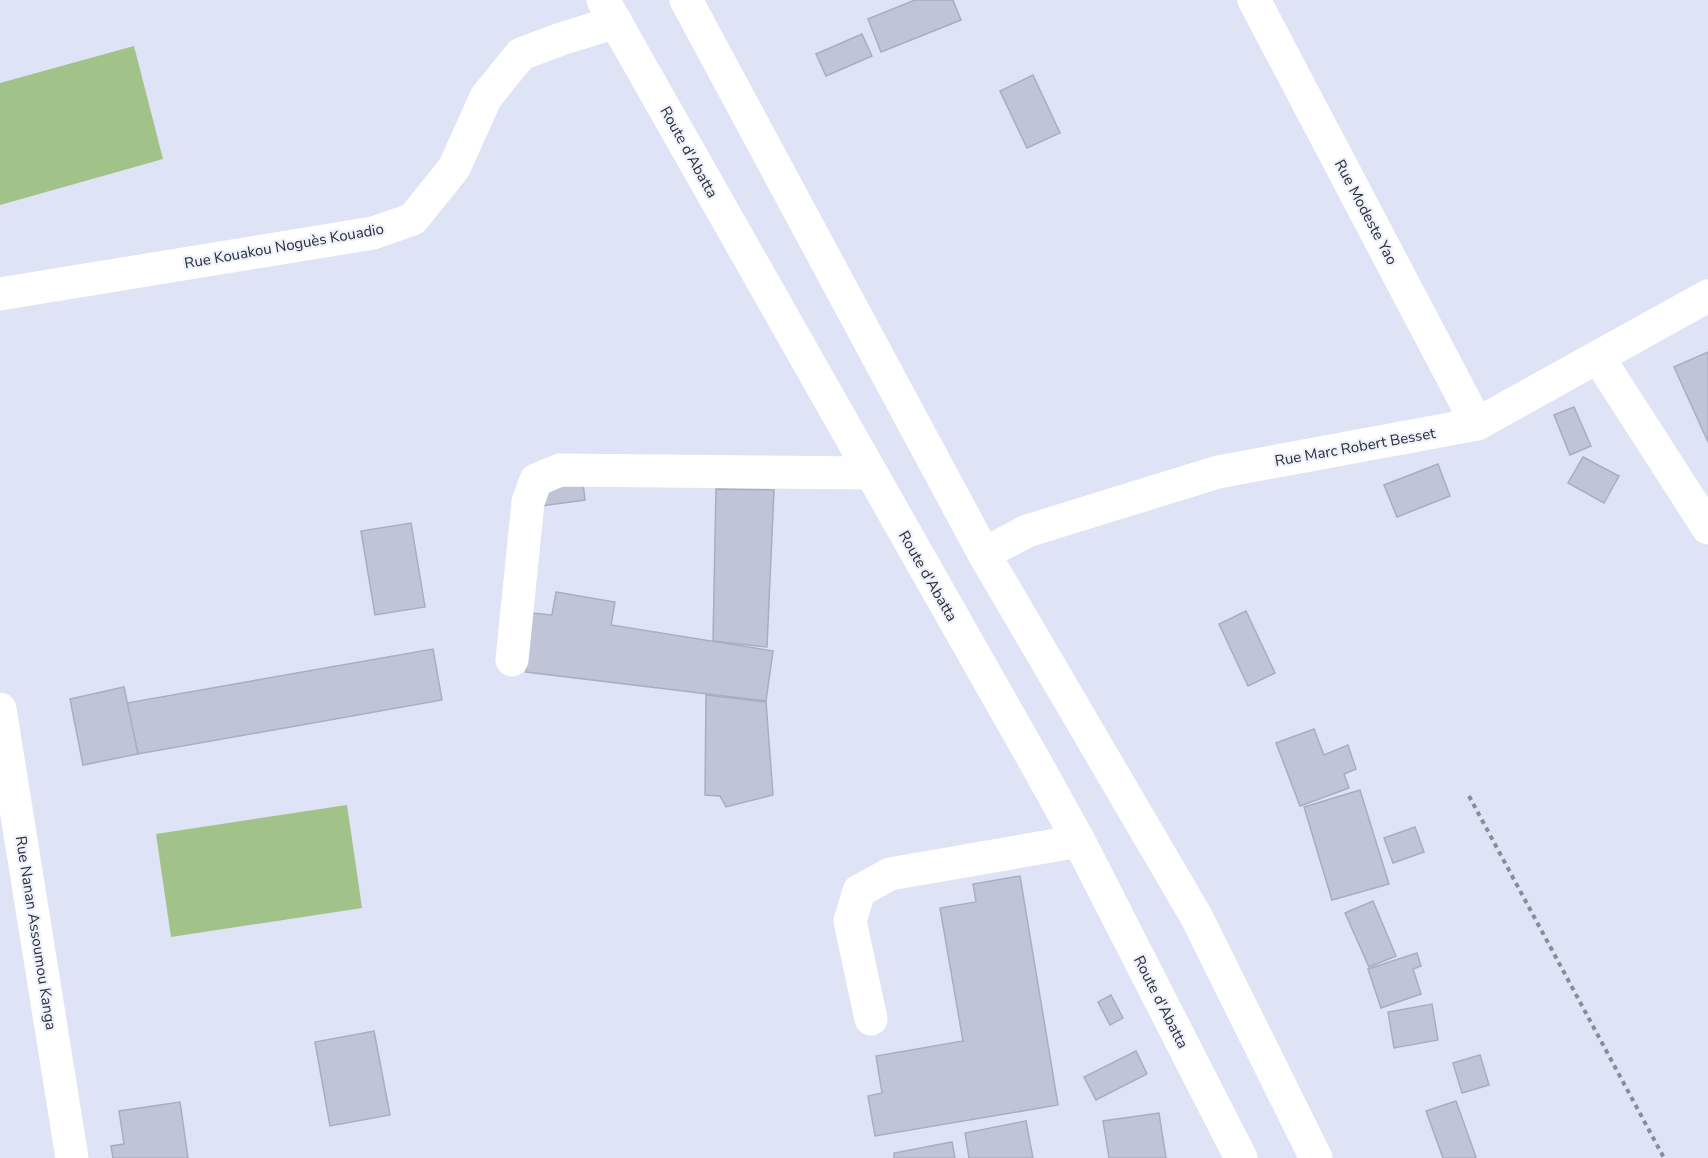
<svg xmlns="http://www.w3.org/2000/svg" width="1708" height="1158" font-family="'Nunito Sans',sans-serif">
<rect width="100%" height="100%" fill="#dee3f6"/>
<g fill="#a1c289">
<polygon points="134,46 163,159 0,205 0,83"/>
<polygon points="347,805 362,908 171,937 156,834"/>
</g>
<g fill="#bfc5d7" stroke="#a8aec0" stroke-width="1.5">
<polygon points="915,0 953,0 961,20 881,52 868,19"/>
<polygon points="862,34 872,56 826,76 816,54"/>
<polygon points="1033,75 1060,133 1027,148 1000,91"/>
<polygon points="1708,352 1708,442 1674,367"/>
<polygon points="1574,407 1591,446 1570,455 1554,415"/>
<polygon points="1583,457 1619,476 1604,503 1568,483"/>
<polygon points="1438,464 1450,496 1397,517 1384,485"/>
<polygon points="582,474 585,500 541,506 537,480"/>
<polygon points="716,489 774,490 767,647 713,641"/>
<polygon points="411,523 425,607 375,615 361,531"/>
<polygon points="556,592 615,602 611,625 773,651 766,701 526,672 532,613 552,615"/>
<polygon points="1246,611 1275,673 1248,686 1219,624"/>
<polygon points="433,649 442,700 138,754 127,703"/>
<polygon points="124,687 138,754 83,765 70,699"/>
<polygon points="706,695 766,702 773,795 726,807 720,796 705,795"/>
<polygon points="1314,729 1324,755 1348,745 1356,769 1344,774 1349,788 1300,806 1276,743"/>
<polygon points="1360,790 1389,884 1332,900 1304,807"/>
<polygon points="1415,827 1424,852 1393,863 1384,838"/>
<polygon points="1020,876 1058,1105 875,1136 868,1096 882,1093 876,1056 963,1041 940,908 976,902 973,884"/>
<polygon points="1373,901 1396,956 1369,967 1345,913"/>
<polygon points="1417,953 1421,966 1413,969 1421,994 1381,1008 1368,969"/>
<polygon points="1111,995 1123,1018 1110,1025 1098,1002"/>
<polygon points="1432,1004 1438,1040 1394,1048 1388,1012"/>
<polygon points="374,1031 390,1115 330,1126 315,1042"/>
<polygon points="1136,1051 1147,1074 1096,1100 1084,1077"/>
<polygon points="1480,1055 1489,1085 1462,1093 1453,1063"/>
<polygon points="1456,1101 1476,1157 1473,1158 1443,1158 1426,1111"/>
<polygon points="180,1102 188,1158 113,1158 111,1146 124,1144 119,1111"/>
<polygon points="1159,1113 1166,1158 1109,1158 1103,1121"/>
<polygon points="1026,1121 1033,1158 969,1158 965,1133"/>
<polygon points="952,1142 955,1158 894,1158 894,1153"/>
</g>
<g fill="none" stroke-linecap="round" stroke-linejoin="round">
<polyline stroke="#888c99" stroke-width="4" stroke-dasharray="4.5 4.5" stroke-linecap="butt" points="1469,796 1664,1158"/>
<g stroke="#fff" stroke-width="33">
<polyline points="603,0 1038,767 1079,841 1241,1158"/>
<polyline points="686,0 984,554 1196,916 1316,1158"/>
<polyline points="1254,0 1477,424"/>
<polyline points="0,294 373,233 413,219 454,168 486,97 521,54 561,39 616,22"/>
<polyline points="1598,357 1708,528"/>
<polyline points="984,554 1027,531 1218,472 1477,424 1708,296"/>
<polyline points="512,660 528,502 536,480 560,470 870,473"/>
<polyline points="0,709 72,1158"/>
<polyline points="871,1019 850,921 859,891 890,874 1079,841"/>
</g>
</g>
<g text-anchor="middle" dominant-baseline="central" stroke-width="4.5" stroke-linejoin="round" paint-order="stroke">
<g font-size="15" fill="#2c2e35" stroke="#edf1fc">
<text transform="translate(689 152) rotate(61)">Route d'Abatta</text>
<text transform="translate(1366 212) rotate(62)">Rue Modeste Yao</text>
<text transform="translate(284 246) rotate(-10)">Rue Kouakou Noguès Kouadio</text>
<text transform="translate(1355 447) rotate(-10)">Rue Marc Robert Besset</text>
<text transform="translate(928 576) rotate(60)">Route d'Abatta</text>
<text transform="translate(36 933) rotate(81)">Rue Nanan Assoumou Kanga</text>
<text transform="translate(1161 1002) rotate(63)">Route d'Abatta</text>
</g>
</g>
</svg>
